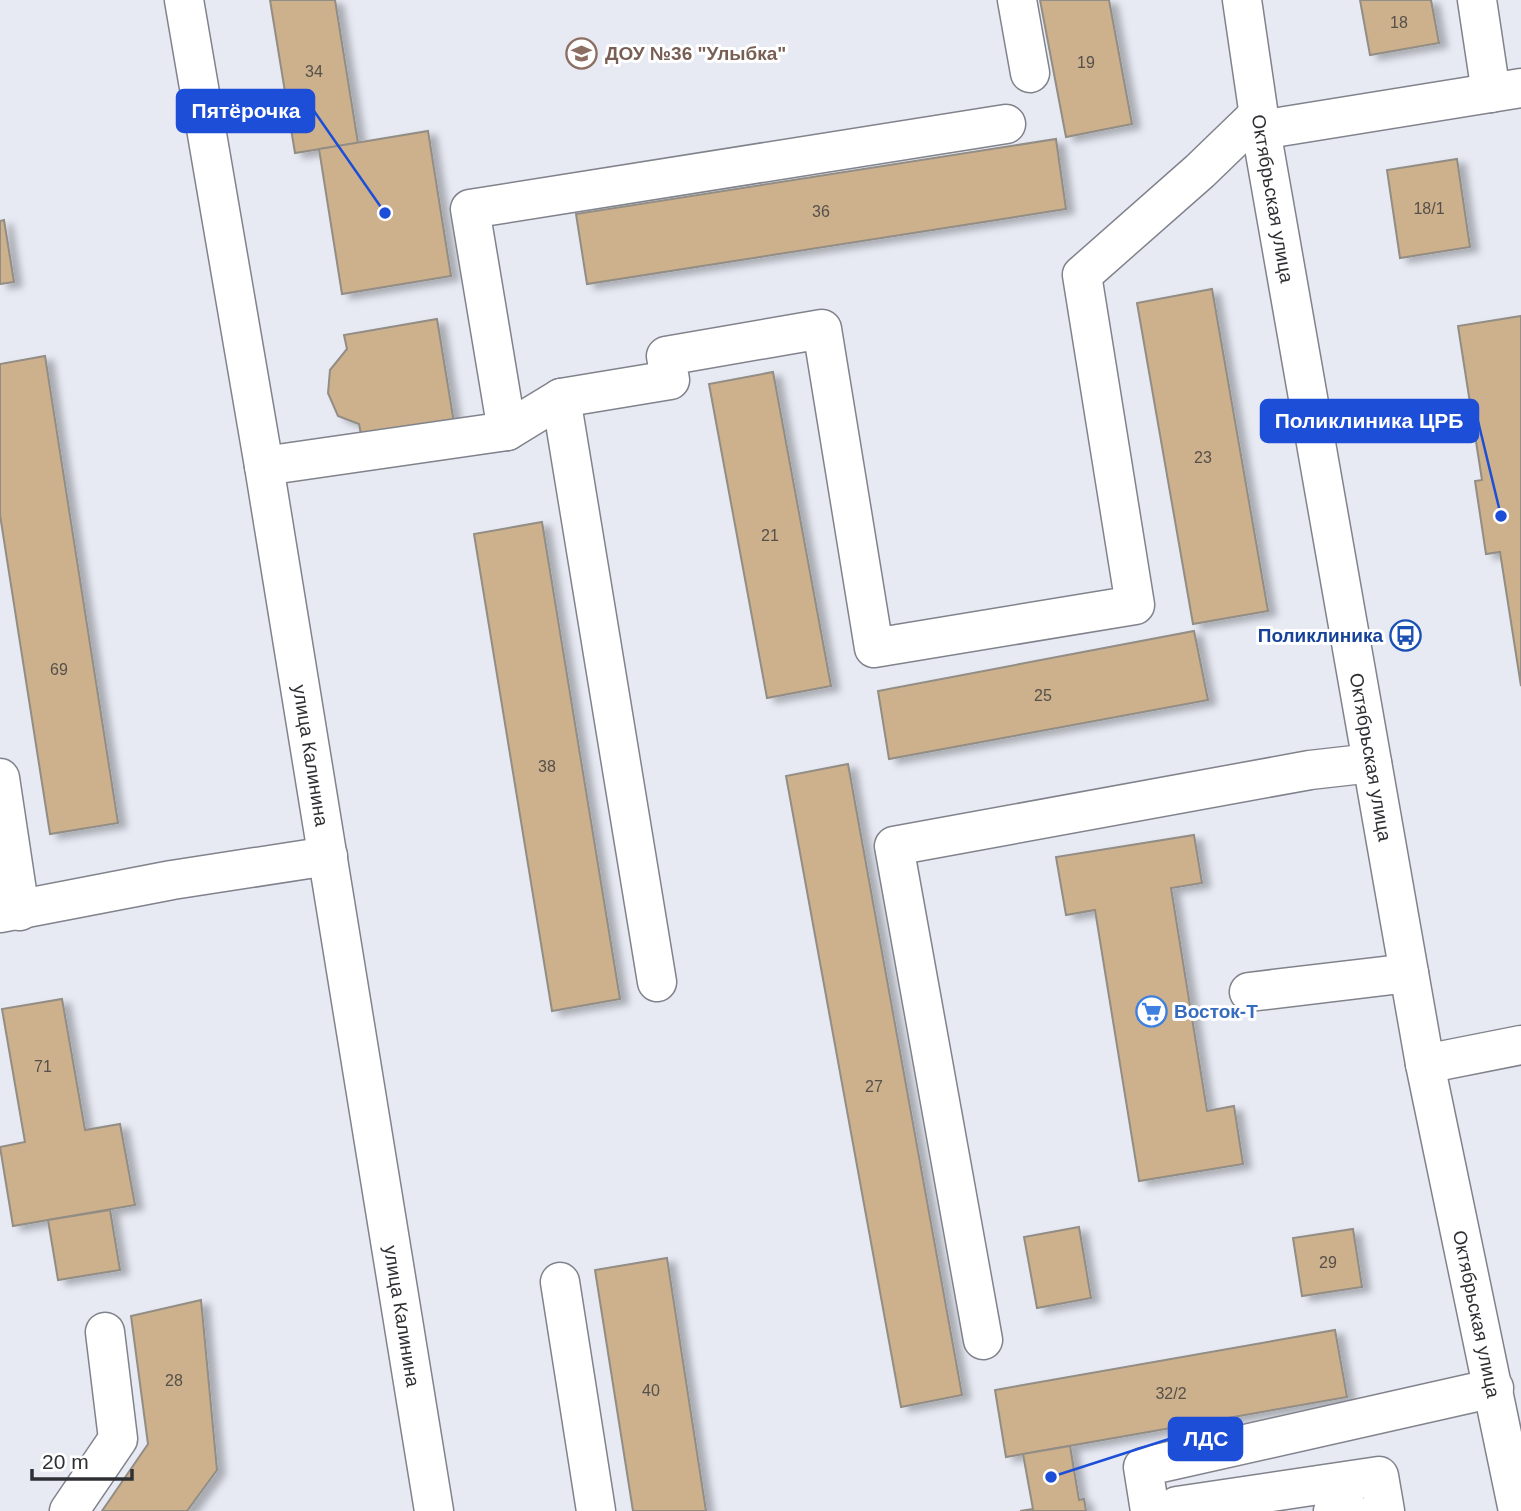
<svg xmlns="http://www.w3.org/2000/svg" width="1521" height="1511" font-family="Arial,sans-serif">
<defs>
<filter id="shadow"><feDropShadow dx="8" dy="4.5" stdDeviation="3.5" flood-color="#0004"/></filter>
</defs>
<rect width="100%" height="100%" fill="#e7eaf3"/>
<g fill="#cdb08c" stroke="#928d85" stroke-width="2" filter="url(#shadow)">
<polygon points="270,0 335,0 358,143 295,153"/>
<polygon points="1040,0 1109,0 1132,124 1066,137"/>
<polygon points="1360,0 1431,0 1439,43 1370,55"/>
<polygon points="428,131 451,276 342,294 319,149"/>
<polygon points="1056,139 1066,209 587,284 576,214"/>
<polygon points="1457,159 1470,247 1400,258 1387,170"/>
<polygon points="4,220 14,282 0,284 0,221"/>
<polygon points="1212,289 1268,611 1193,624 1137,303"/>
<polygon points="1521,316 1521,686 1500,552 1486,554 1475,481 1482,480 1458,326"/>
<polygon points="437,319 454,423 362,439 359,424 338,416 328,393 330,370 347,349 344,335"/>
<polygon points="45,356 118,823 50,834 0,515 0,364"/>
<polygon points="773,372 831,686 767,698 709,384"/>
<polygon points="542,522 620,999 552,1011 474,534"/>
<polygon points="1194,631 1208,700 889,759 878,691"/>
<polygon points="848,764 962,1395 901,1407 786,776"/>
<polygon points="1194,835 1202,883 1171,888 1207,1111 1234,1106 1243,1164 1139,1181 1095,910 1066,915 1056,857"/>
<polygon points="62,999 85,1130 120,1124 135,1205 13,1226 0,1147 25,1142 2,1009"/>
<polygon points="110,1210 120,1270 58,1280 48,1220"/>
<polygon points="1079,1227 1091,1298 1037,1308 1024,1237"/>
<polygon points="1353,1229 1362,1287 1302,1296 1293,1238"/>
<polygon points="667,1258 706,1511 633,1511 595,1270"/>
<polygon points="201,1300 217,1470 187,1511 102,1511 148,1444 131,1316"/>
<polygon points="1335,1330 1347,1397 1006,1457 995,1390"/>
<polygon points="1070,1446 1079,1500 1084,1499 1086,1511 1020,1511 1033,1509 1023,1454"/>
</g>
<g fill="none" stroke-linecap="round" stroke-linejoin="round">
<defs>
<g id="minor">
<path id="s1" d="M184 0 264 466 434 1511"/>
<polyline points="1017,0 1030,73"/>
<path id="s2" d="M1242 0 1261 130 1425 1064 1518 1511"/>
<polyline points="1477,0 1491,93"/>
<polyline points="1261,130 1521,88"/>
<polyline points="561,398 657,982"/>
<polyline points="507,431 470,209 1006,124"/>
<polyline points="264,466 507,431 561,398 670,380 666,356 822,329 874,648 1135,605 1082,275 1200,171 1258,115"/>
<polyline points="0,778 20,911"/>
<polyline points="0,913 172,880 328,856"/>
<polyline points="1249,992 1409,973"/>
<polyline points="1425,1064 1521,1045"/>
<polyline points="560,1282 596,1511"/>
<polyline points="983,1340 894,846 1310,770 1372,763"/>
<polyline points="69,1511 118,1439 105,1332"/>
<polyline points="1150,1511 1143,1467 1494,1388"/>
<polyline points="1177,1511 1177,1506 1379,1476 1385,1511"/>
<polyline points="1333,1511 1347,1508 1348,1511"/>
</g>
</defs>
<use href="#minor" stroke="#81838c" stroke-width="41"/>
<use href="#minor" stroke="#fff" stroke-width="38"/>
</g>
<defs>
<symbol id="school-ring" viewBox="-11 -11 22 22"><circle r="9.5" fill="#fff" stroke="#8d6e63" stroke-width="1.5"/><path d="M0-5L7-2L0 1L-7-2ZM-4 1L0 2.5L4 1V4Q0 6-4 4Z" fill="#8d6e63"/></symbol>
<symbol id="bus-ring" viewBox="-11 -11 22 22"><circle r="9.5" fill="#fff" stroke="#1a4fb4" stroke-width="1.5"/><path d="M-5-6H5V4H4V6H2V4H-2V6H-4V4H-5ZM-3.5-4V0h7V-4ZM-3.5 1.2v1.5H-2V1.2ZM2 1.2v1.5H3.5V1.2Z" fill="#1a4fb4"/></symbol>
<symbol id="supermarket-ring" viewBox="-11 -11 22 22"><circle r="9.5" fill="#fff" stroke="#3f7fe0" stroke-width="1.5"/><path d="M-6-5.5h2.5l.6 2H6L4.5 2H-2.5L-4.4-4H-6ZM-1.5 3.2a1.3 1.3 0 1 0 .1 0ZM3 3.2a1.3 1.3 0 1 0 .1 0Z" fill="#3f7fe0"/></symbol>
</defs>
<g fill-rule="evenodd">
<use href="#school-ring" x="564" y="36" width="35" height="35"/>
<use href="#bus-ring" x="1388" y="618" width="35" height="35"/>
<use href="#supermarket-ring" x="1134" y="994" width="35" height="35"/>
</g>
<g text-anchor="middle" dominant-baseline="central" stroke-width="6" stroke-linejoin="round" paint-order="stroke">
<g font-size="16" fill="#56504a">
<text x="1399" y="22">18</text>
<text x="1086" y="62">19</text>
<text x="314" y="71">34</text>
<text x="1429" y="208">18/1</text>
<text x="821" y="211">36</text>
<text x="1203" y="457">23</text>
<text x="770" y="535">21</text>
<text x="59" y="669">69</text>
<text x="1043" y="695">25</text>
<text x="547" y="766">38</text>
<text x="43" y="1066">71</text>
<text x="874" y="1086">27</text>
<text x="1328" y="1262">29</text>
<text x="174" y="1380">28</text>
<text x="651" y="1390">40</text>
<text x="1171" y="1393">32/2</text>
</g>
<g font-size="19" font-weight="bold" fill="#785e54" stroke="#fff" text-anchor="start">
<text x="605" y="53">ДОУ №36 "Улыбка"</text>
</g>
<g font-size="19" fill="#2f3034" stroke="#fff">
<text stroke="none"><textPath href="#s2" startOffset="201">Октябрьская улица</textPath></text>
<text stroke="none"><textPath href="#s1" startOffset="766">улица Калинина</textPath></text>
<text stroke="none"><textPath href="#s2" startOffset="768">Октябрьская улица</textPath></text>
<text stroke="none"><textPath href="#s2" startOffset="1335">Октябрьская улица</textPath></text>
<text stroke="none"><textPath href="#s1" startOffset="1334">улица Калинина</textPath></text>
</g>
<g font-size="19" font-weight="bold" fill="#164399" stroke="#fff" text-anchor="end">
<text x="1383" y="635">Поликлиника</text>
</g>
<g font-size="19" font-weight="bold" fill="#366cbe" stroke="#fff" text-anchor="start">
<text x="1174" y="1011">Восток-Т</text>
</g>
</g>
<path fill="none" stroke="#1d4ed8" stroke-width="2.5" d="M385 213L314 111M1501 516L1478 421M1051 1477L1169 1439"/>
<g fill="#1d4ed8" stroke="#fff" stroke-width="2.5">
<circle cx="385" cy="213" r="7"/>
<circle cx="1501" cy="516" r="7"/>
<circle cx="1051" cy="1477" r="7"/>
</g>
<g fill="#1d4ed8" stroke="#1d4ed8" stroke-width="2.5">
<rect x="177" y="90" width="137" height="42" rx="7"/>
<rect x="1261" y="400" width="217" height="42" rx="7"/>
<rect x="1169" y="1418" width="73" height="42" rx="7"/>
</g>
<g font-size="21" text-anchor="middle" font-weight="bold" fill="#fff">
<text x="246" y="118">Пятёрочка</text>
<text x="1369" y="428">Поликлиника ЦРБ</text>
<text x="1206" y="1446">ЛДС</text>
</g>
<path d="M32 1469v10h100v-10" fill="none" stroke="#2f3034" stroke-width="3.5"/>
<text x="42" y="1469" font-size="21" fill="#2f3034" stroke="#ffffff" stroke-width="5" paint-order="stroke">20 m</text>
</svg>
